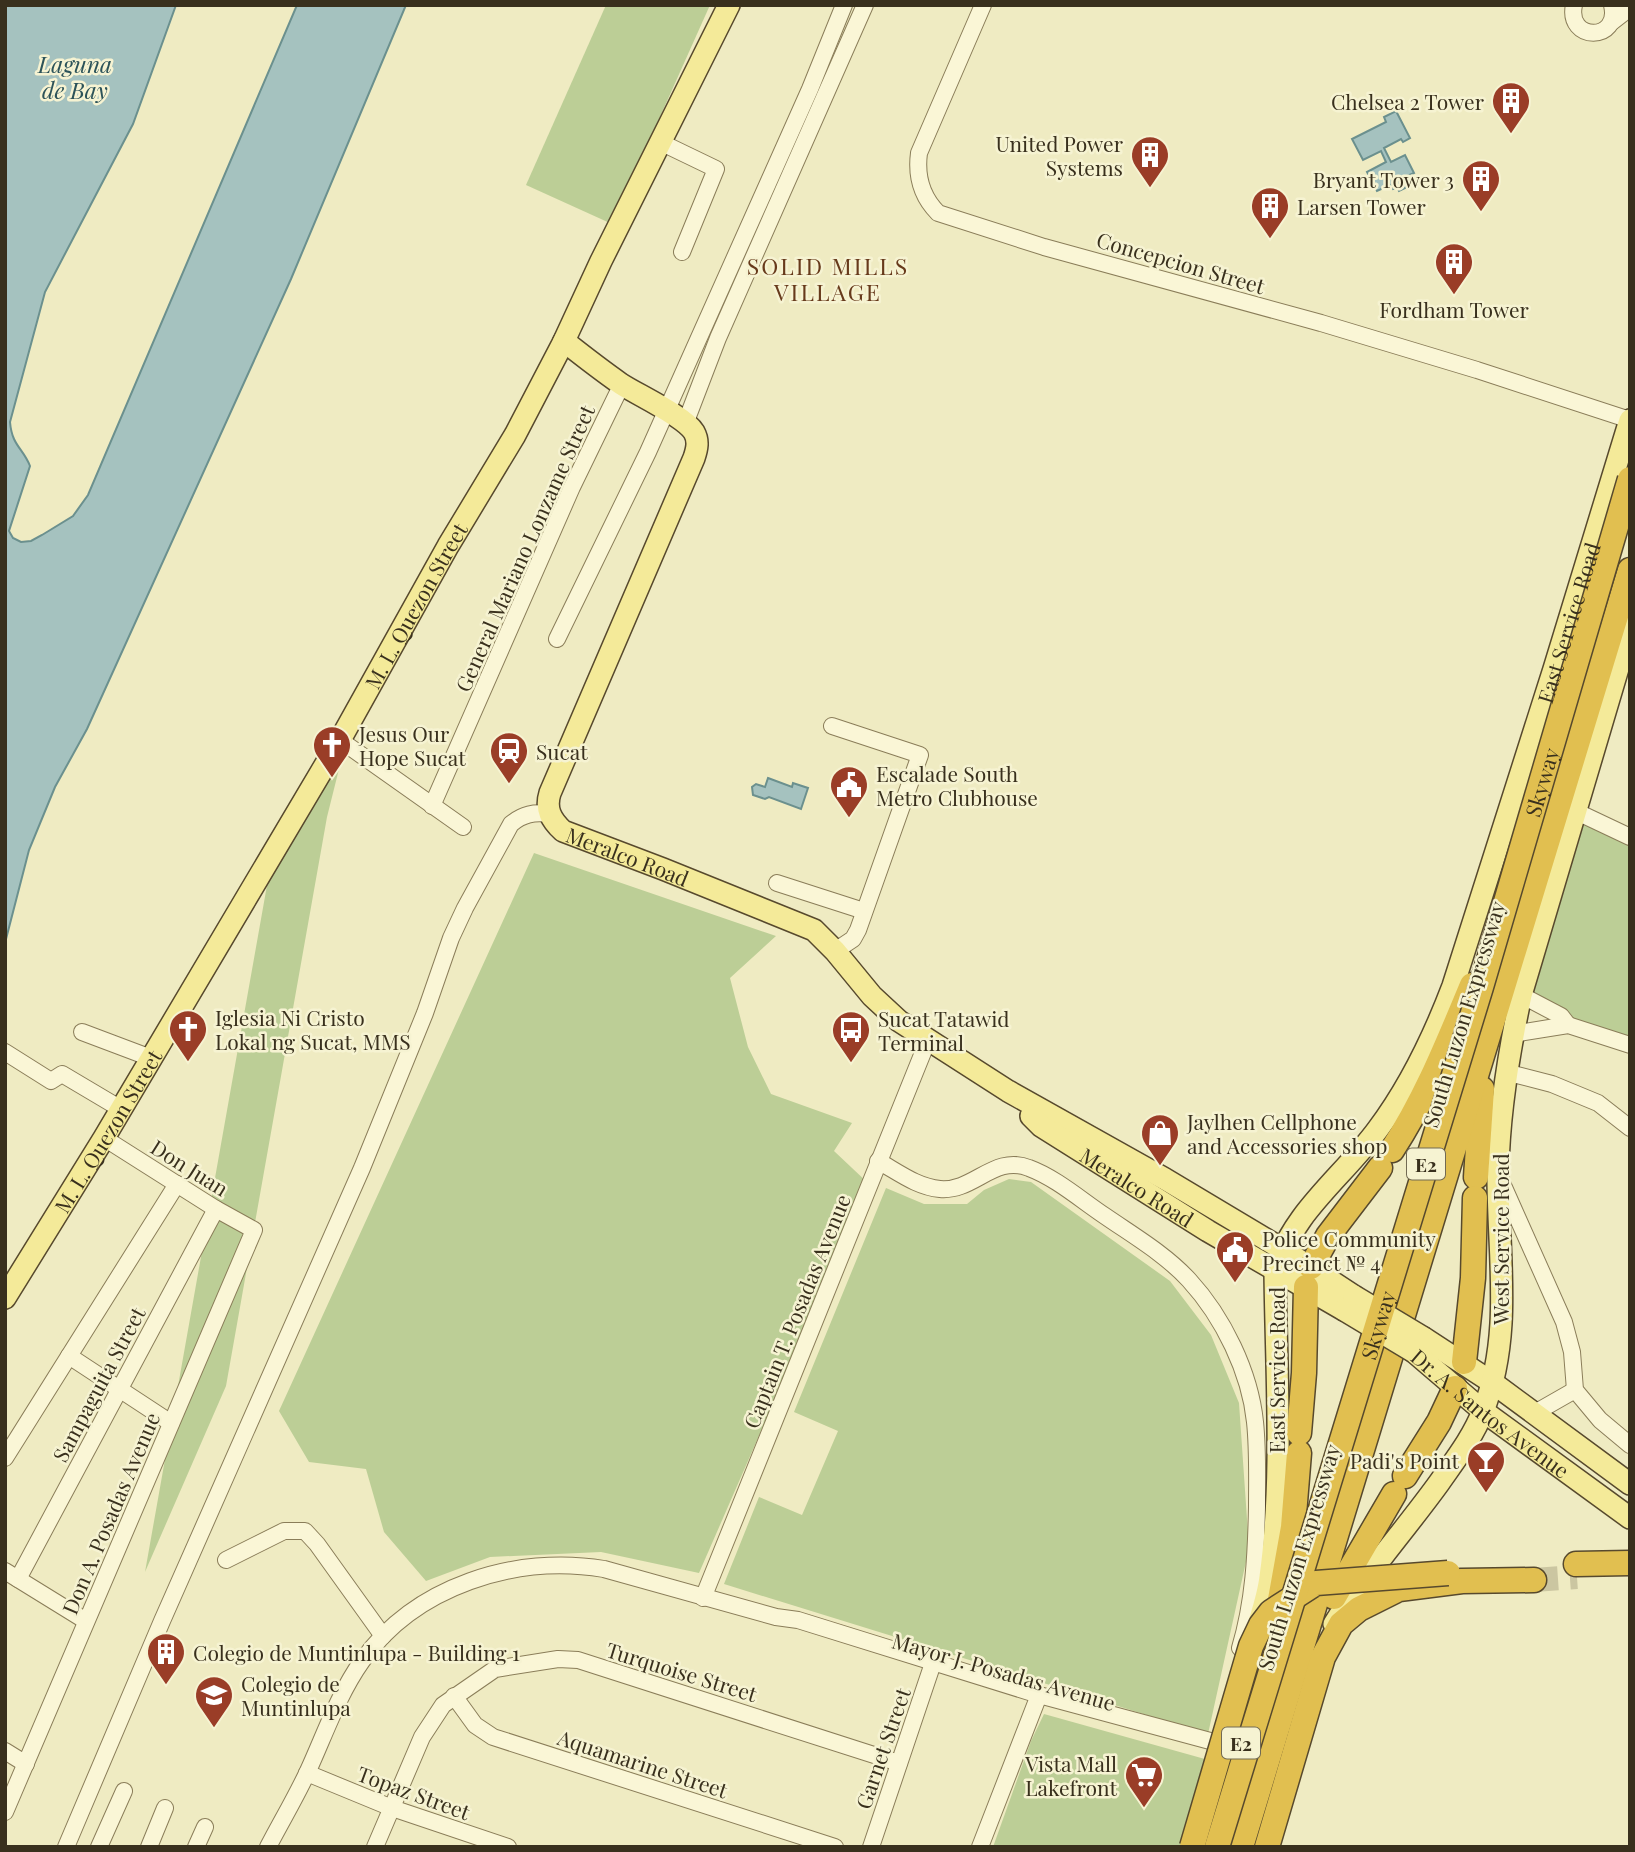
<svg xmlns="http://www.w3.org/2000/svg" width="1635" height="1852" font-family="'Playfair Display',serif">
<rect width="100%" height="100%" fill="#efebc2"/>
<g fill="#bcce96">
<polygon points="606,5 710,5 612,224 526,185"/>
<polygon points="343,753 327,817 226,1386 145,1572 269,874"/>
<polygon points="1581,819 1630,842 1630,1038 1563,1017 1525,991"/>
<polygon points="534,853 776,936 730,978 748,1047 771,1094 852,1123 834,1151 869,1184 699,1573 601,1552 490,1557 426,1581 384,1532 366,1469 309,1462 279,1411"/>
<polygon points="1009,1179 1031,1182 1170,1281 1211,1335 1239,1403 1249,1548 1208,1734 724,1584 759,1497 802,1515 838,1431 794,1412 886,1188 924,1204 967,1204 984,1190"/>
<polygon points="1044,1714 1212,1761 1185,1847 993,1847 1031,1741"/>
</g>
<g fill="#a5c2bf" stroke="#6b908e" stroke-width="2">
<path d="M5 5H176L133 124 45 292 10 422C12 446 23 448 30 466L9 531 13 538 21 542 31 541 42 535 73 516 88 495 297 5H406L291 279 87 729 55 787 29 850 5 943Z"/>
<polygon points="1396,111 1410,138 1403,142 1401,139 1384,148 1391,162 1405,155 1414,173 1407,176 1409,180 1405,183 1407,187 1399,191 1397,187 1393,189 1390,185 1377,191 1367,172 1386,162 1381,151 1363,160 1352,139 1386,122 1384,117"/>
<polygon points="768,778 792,787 793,783 808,788 801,809 769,797 765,799 753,795 752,787 756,784 765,787"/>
</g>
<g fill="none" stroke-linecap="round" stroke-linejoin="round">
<polyline stroke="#cbc6a1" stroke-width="24" stroke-dasharray="24 12" stroke-linecap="butt" points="1534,1580 1577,1577"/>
<defs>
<g id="minor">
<path d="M983 5 919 153C916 176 921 196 938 213L1044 247 1321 323 1477 370 1630 420"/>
<path d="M1574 5C1566 42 1621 42 1612 5"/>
<polyline points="1612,22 1630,8"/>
<polyline points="660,142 716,169 682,252"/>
<polyline points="685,424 718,338 865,5"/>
<polyline points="557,639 648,452 810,89 844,5"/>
<polyline points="832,726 920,755 858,930 853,939 835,951"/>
<polyline points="340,740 463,827"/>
<polyline points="432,806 572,487 622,384"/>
<polyline points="1575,811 1630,837"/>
<polyline points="777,883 864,911"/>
<polyline points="1521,995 1561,1016 1568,1025"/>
<polyline points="82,1032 151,1058"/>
<polyline points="1513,1034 1568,1025 1630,1045"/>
<polyline points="5,1052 51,1081 62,1074 121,1109"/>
<polyline points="1507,1069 1513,1074 1552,1084 1598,1103 1630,1128"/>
<path d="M878 1161C898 1172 917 1187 940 1189 974 1192 994 1154 1029 1168 1056 1178 1081 1200 1105 1216 1134 1236 1165 1254 1189 1280 1223 1317 1250 1372 1255 1422 1258 1450 1257 1479 1257 1507 1256 1555 1254 1601 1240 1648"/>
<polyline points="1502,1183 1564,1322 1572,1352 1575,1390 1600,1420 1630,1445"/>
<polyline points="69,1356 171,1423"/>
<polyline points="1533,1414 1575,1390"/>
<polyline points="5,1458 177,1184"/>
<polyline points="226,1560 284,1531 305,1531 317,1544 383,1636"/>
<polyline points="5,1571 86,1621"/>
<polyline points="18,1579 216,1209"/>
<polyline points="703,1598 928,1040"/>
<polyline points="454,1696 475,1725 493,1737 835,1847"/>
<polyline points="5,1751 26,1764"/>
<polyline points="307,1773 392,1808 508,1847"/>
<polyline points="5,1812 254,1230 216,1209 104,1138"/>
<path d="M66 1847 162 1621 362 1168 425 1013 451 938 465 908 511 824C523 814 534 812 549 814"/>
<polyline points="99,1847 124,1791"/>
<polyline points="149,1847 165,1808"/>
<polyline points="196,1847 205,1827"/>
<path d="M268 1847C281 1822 296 1797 308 1771 325 1734 338 1695 362 1661 415 1586 516 1554 604 1569L776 1617 798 1620 1039 1695 1225 1745"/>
<polyline points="375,1847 422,1737 443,1705 495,1669 558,1659 578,1660 899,1763"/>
<polyline points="871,1847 933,1663"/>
<polyline points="980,1847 1039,1695"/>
</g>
<g id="major">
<path id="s1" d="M564 341C583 356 601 370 621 384 638 395 684 416 694 432 699 441 697 449 694 458L550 793C545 809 551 820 563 831L663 869 814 930 835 951 872 996 899 1021 1008 1091 1165 1179 1282 1249 1354 1296"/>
<path id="s2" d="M1031 1116 1041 1126 1208 1231 1344 1310"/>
<path id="s3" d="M5 1298 104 1138 340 740 448 546 515 435 564 341 601 261 729 5"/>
<polyline points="1424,1338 1493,1383 1630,1484"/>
<path id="s4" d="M1414 1352 1483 1411 1630 1518"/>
<path d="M1334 1624C1365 1575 1405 1530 1439 1483 1455 1460 1473 1437 1483 1411 1514 1333 1497 1249 1498 1169 1499 1110 1509 1052 1521 995L1630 628"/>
<path id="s5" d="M1257 1629C1262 1612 1268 1595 1270 1577 1284 1476 1276 1372 1275 1271 1292 1212 1343 1177 1378 1129 1411 1085 1434 1036 1453 986L1554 669 1630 420"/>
</g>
<g id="highway">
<path d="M1392 1150C1426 1098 1448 1042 1472 985"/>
<polyline points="1476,1177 1482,1089"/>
<polyline points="1311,1267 1328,1236 1380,1168"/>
<polyline points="1464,1362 1473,1278 1475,1198"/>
<polyline points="1299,1433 1304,1373 1306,1287"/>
<polyline points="1405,1476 1439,1422 1455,1388"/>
<polyline points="1576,1564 1630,1563"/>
<polyline points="1334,1597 1394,1494"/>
<polyline points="1276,1622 1293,1527 1299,1453"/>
<polyline points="1241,1847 1630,570"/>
<polyline points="1267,1847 1323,1657 1341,1624 1359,1609 1399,1589 1462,1581 1534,1580"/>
</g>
</defs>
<use href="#minor" stroke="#8a7d59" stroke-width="18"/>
<use href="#major" stroke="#57492d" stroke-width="24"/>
<use href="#highway" stroke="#57492d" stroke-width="27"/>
<use href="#minor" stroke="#faf6d6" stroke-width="16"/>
<use href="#major" stroke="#f4ea99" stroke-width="21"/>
<use href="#highway" stroke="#e1bf50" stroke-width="24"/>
<defs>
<g id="major-bridge">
<polyline points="1354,1296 1424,1338"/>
<polyline points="1344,1310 1414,1352"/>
</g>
<g id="highway-bridge">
<polyline points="1192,1847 1251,1646 1261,1625 1271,1612 1316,1583 1448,1573"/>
<path id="s6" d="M1217 1847 1481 987 1630 479"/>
</g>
</defs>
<use href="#major-bridge" stroke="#57492d" stroke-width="24" stroke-linecap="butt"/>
<use href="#highway-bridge" stroke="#57492d" stroke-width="27" stroke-linecap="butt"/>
<use href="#major-bridge" stroke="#f4ea99" stroke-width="21"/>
<use href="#highway-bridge" stroke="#e1bf50" stroke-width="24"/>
</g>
<defs>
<symbol id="building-pin" viewBox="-11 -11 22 30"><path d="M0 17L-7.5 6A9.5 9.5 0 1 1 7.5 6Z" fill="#9a3d27" stroke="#f6f3d2"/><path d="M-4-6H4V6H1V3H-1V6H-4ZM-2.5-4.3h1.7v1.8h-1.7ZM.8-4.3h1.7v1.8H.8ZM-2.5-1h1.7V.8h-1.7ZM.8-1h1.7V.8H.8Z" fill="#fff"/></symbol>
<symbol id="church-pin" viewBox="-11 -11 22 30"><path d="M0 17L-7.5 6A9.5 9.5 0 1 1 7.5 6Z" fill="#9a3d27" stroke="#f6f3d2"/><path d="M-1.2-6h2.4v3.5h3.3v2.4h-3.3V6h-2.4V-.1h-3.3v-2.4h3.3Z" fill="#fff"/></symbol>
<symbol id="station-pin" viewBox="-11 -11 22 30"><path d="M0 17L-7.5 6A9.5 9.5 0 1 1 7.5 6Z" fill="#9a3d27" stroke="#f6f3d2"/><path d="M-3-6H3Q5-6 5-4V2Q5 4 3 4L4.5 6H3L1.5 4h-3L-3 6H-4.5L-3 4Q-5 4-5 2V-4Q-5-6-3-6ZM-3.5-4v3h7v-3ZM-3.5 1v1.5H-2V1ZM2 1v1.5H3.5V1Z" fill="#fff"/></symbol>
<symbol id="civic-pin" viewBox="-11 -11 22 30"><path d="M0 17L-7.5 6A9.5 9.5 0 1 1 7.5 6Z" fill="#9a3d27" stroke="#f6f3d2"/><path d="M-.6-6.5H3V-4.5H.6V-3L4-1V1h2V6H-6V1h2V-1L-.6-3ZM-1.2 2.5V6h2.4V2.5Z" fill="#fff"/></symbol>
<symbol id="bus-pin" viewBox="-11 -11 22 30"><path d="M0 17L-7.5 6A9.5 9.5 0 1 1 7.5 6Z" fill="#9a3d27" stroke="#f6f3d2"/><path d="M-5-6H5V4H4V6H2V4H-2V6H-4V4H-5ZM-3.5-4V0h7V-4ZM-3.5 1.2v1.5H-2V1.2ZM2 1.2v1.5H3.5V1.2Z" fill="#fff"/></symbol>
<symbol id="shop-pin" viewBox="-11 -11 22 30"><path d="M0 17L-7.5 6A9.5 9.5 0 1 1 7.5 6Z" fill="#9a3d27" stroke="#f6f3d2"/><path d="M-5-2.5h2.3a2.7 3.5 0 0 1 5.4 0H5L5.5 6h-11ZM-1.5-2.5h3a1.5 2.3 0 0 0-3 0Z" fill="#fff"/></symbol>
<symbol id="bar-pin" viewBox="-11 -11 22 30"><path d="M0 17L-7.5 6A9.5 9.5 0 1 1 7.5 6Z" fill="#9a3d27" stroke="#f6f3d2"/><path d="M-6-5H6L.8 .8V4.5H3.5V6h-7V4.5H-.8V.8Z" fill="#fff"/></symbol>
<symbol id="university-pin" viewBox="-11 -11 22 30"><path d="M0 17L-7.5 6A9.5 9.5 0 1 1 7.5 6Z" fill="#9a3d27" stroke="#f6f3d2"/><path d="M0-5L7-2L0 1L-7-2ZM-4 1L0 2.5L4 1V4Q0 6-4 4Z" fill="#fff"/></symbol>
<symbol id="supermarket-pin" viewBox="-11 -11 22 30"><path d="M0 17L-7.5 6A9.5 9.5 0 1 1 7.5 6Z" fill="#9a3d27" stroke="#f6f3d2"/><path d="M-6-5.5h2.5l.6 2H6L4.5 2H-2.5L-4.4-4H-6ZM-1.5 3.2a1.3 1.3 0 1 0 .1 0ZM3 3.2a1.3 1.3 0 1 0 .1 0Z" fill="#fff"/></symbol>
</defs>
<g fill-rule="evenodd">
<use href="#building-pin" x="1489" y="79" width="44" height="60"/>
<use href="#building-pin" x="1128" y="133" width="44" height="60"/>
<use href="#building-pin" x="1459" y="157" width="44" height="60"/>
<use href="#building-pin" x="1248" y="184" width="44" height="60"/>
<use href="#building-pin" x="1432" y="240" width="44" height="60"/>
<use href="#church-pin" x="310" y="723" width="44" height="60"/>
<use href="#station-pin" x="487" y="729" width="44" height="60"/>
<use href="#civic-pin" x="827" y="763" width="44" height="60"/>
<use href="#church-pin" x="166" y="1007" width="44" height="60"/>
<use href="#bus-pin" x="829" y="1008" width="44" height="60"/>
<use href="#shop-pin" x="1138" y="1111" width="44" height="60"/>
<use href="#civic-pin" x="1213" y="1228" width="44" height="60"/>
<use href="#bar-pin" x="1464" y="1438" width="44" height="60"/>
<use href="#building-pin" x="144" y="1630" width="44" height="60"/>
<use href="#university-pin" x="192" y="1673" width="44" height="60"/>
<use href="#supermarket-pin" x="1122" y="1753" width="44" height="60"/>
</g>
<g text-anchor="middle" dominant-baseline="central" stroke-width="5" stroke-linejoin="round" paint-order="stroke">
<g fill="#f6f3d2" stroke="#726a53" stroke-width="2">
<rect x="1407" y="1148.5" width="38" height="31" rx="5"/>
<rect x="1222" y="1727.5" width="38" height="31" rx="5"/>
</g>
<g font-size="19" font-weight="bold" fill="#39301d">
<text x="1426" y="1164">E2</text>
<text x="1241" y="1743">E2</text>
</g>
<g font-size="21" fill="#39301d" stroke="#f6f3d2" text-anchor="start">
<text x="1484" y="101" text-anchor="end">Chelsea 2 Tower</text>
<text x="1123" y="143" text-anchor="end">United Power<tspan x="1123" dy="24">Systems</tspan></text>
<text x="1454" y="179" text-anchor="end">Bryant Tower 3</text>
<text x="1297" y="206">Larsen Tower</text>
<text x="1454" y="309" text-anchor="middle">Fordham Tower</text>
<text x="359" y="733">Jesus Our<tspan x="359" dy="24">Hope Sucat</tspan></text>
<text x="536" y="751">Sucat</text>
<text x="876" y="773">Escalade South<tspan x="876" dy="24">Metro Clubhouse</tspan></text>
<text x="215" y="1017">Iglesia Ni Cristo<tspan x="215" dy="24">Lokal ng Sucat, MMS</tspan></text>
<text x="878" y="1018">Sucat Tatawid<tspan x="878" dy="24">Terminal</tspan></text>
<text x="1187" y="1121">Jaylhen Cellphone<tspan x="1187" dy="24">and Accessories shop</tspan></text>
<text x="1262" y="1238">Police Community<tspan x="1262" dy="24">Precinct № 4</tspan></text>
<text x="1459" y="1460" text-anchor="end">Padi's Point</text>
<text x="193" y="1652">Colegio de Muntinlupa - Building 1</text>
<text x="241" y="1683">Colegio de<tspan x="241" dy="24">Muntinlupa</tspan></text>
<text x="1117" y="1763" text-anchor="end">Vista Mall<tspan x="1117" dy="24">Lakefront</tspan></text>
</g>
<g font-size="21" fill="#39301d" stroke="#f6f3d2">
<text transform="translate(1181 262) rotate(16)">Concepcion Street</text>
<text transform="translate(524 548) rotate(-66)">General Mariano Lonzame Street</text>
<text stroke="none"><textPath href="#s3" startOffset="805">M. L. Quezon Street</textPath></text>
<text stroke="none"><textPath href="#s5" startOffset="1080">East Service Road</textPath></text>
<text stroke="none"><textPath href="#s6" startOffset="1113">Skyway</textPath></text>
<text stroke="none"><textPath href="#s1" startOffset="663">Meralco Road</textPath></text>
<text transform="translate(1463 1014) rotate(-73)">South Luzon Expressway</text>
<text stroke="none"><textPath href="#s3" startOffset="196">M. L. Quezon Street</textPath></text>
<text transform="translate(190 1167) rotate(32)">Don Juan</text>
<text stroke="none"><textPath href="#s2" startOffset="128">Meralco Road</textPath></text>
<text transform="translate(1500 1239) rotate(-90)">West Service Road</text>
<text transform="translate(796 1311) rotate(-68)">Captain T. Posadas Avenue</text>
<text stroke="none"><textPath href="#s6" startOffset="546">Skyway</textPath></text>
<text transform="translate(1276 1370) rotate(-90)">East Service Road</text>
<text transform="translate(98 1384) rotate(-62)">Sampaguita Street</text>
<text stroke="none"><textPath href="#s4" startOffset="98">Dr. A. Santos Avenue</textPath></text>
<text transform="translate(110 1513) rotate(-67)">Don A. Posadas Avenue</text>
<text transform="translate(1298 1557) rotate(-73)">South Luzon Expressway</text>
<text transform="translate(682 1671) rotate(17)">Turquoise Street</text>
<text transform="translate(1004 1671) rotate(16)">Mayor J. Posadas Avenue</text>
<text transform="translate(882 1748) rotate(-71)">Garnet Street</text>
<text transform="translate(643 1763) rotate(18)">Aquamarine Street</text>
<text transform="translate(414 1792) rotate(20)">Topaz Street</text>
</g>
<g font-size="23" font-style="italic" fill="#2c5359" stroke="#f6f3d2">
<text x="75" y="63">Laguna<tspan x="75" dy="26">de Bay</tspan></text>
</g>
<g font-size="23" letter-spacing="2" fill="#673a1b" stroke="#f6f3d2">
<text x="828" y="265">SOLID MILLS<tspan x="828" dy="26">VILLAGE</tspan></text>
</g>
</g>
<rect width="1635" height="1852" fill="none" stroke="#39301d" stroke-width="14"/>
</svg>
